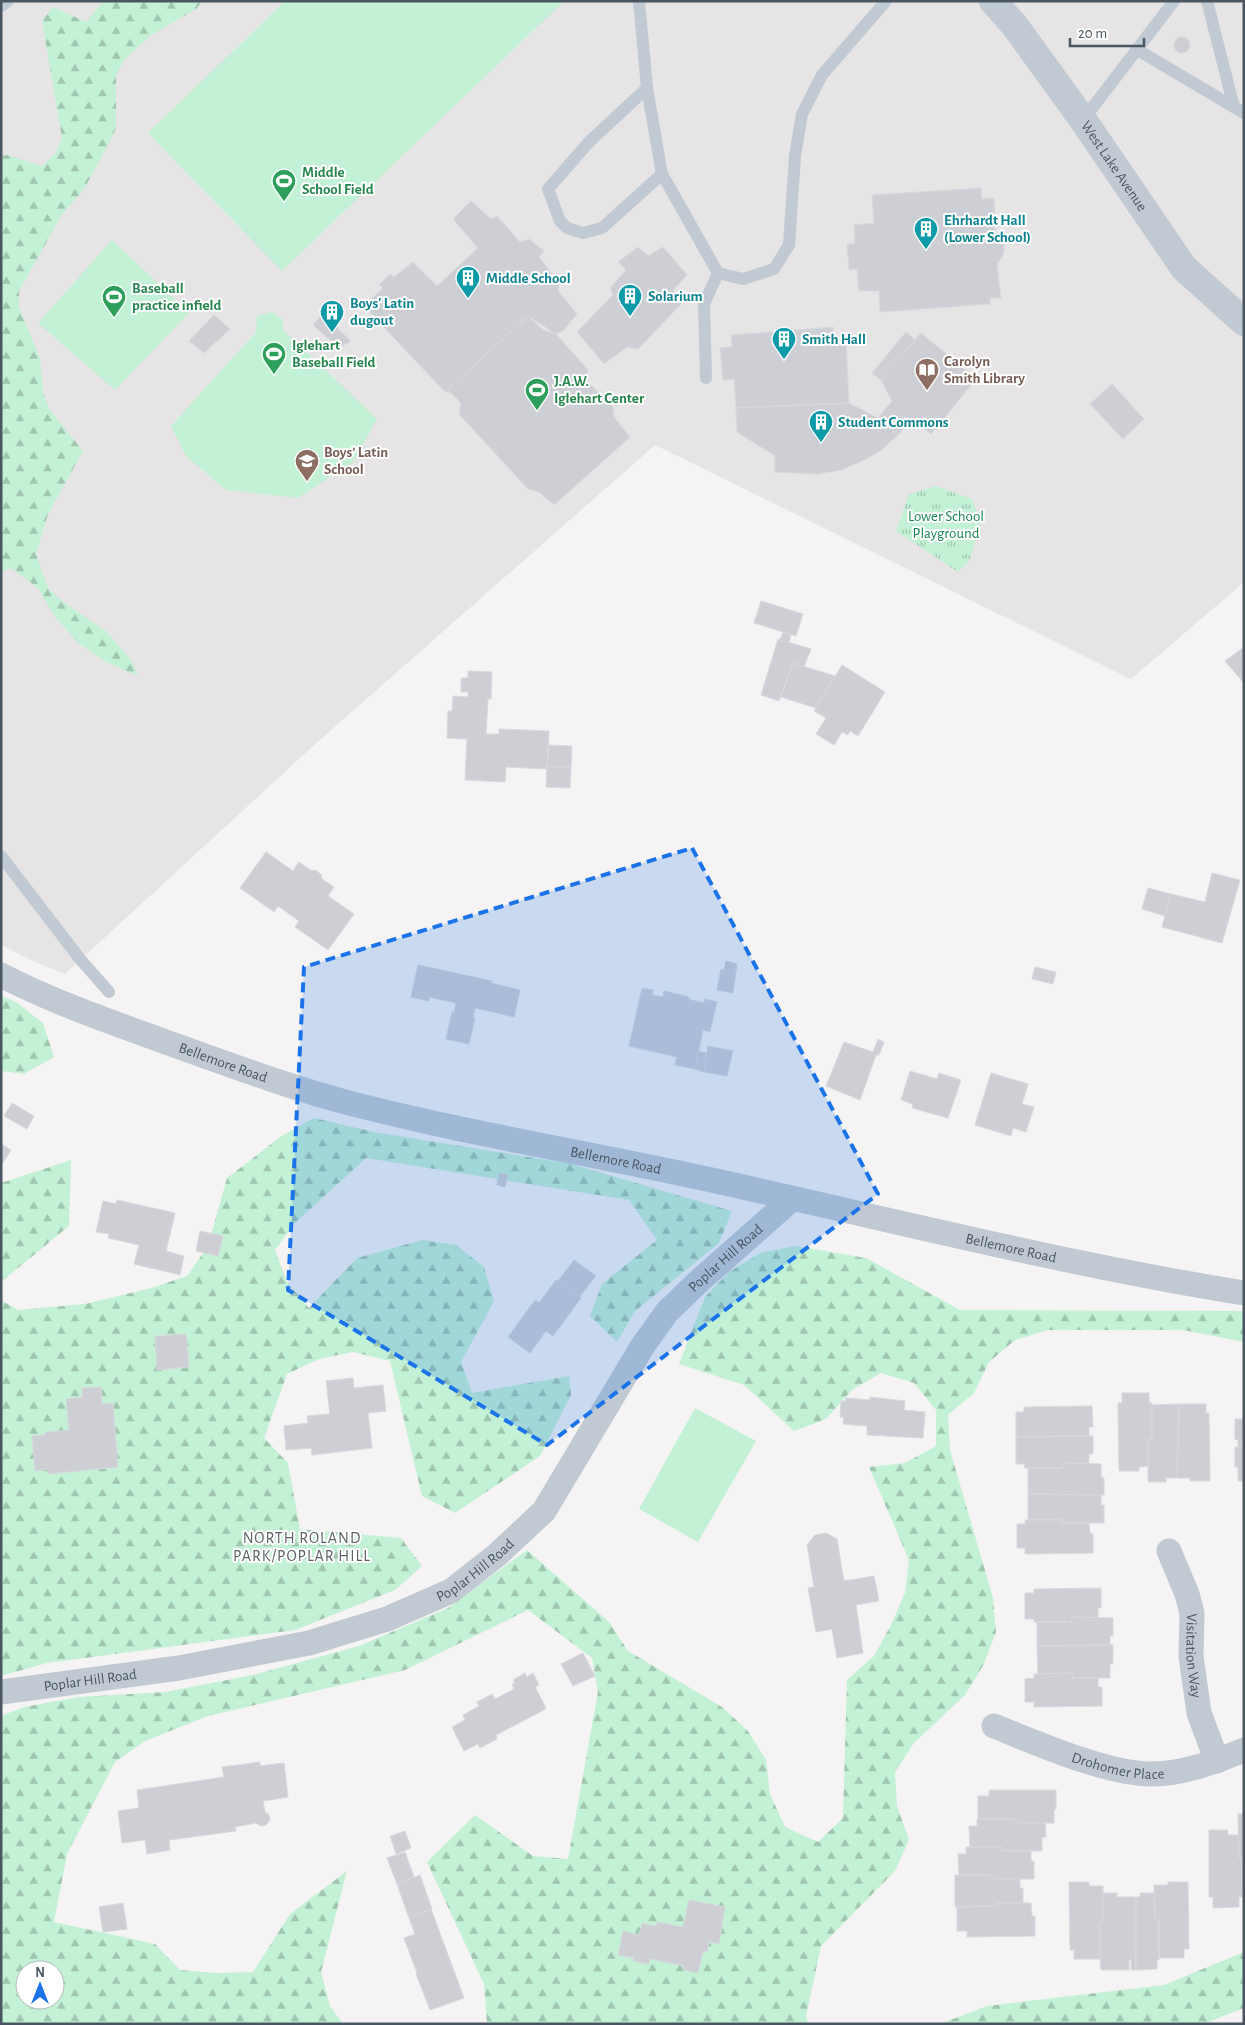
<svg xmlns="http://www.w3.org/2000/svg" width="1245" height="2025" font-family="'Alegreya Sans',sans-serif">
<defs>
<pattern id="grass-tufts" width="24" height="20" patternUnits="userSpaceOnUse" patternTransform="scale(1.25)"><rect width="24" height="20" fill="#c3f1d5"/><path d="M3 7l-1-3M5 7V3M7 7l1-3M15 17l-1-3M17 17v-4M19 17l1-3" fill="none" stroke="#a0c6b0"/></pattern>
<pattern id="forest-firs" width="22" height="20" patternUnits="userSpaceOnUse" patternTransform="scale(1.25)"><rect width="22" height="20" fill="#c3f1d5"/><path d="M5 1l3.5 6h-7zM16 11l3.5 6h-7z" fill="#a0c6b0"/></pattern>
</defs>
<rect width="100%" height="100%" fill="#f5f3f3"/>
<polygon fill="#e6e4e5" points="1,1 1244,1 1244,582 1131,679 655,445 313,746 65,974 35,962 1,945"/>
<polygon fill="url(#grass-tufts)" points="936,486 972,499 981,523 969,561 958,572 896,531 909,494"/>
<g fill="url(#forest-firs)" fill-rule="evenodd">
<polygon points="104,1 203,1 196,9 150,36 124,60 116,75 116,128 109,143 84,189 61,216 19,291 19,308 40,358 43,392 49,409 83,451 48,514 36,554 48,588 62,601 107,632 131,660 138,676 106,662 78,643 55,617 38,588 11,568 1,572 1,156 7,155 42,166 55,154 62,138 42,21 53,7 86,22"/>
<polygon points="1,996 16,1002 43,1023 54,1057 24,1074 1,1071"/>
<polygon points="314,1118 374,1132 571,1164 732,1211 719,1243 635,1311 617,1342 590,1316 602,1284 657,1240 629,1200 366,1158 295,1223 275,1250 287,1282 309,1308 357,1258 422,1240 456,1245 484,1267 494,1301 461,1362 472,1393 569,1376 571,1395 540,1456 455,1513 422,1496 390,1361 353,1352 319,1359 287,1374 264,1438 288,1463 300,1529 401,1538 422,1566 395,1590 295,1630 47,1663 1,1676 1,1300 18,1310 85,1304 151,1288 187,1276 208,1246 227,1178 283,1135"/>
<polygon points="71,1160 69,1226 1,1282 1,1183"/>
<path d="M795 1246 866 1258 960 1310 1244 1311V1342L1183 1330H1048L1015 1340 989 1362 974 1393 948 1415 950 1450 993 1598 996 1632 984 1664 965 1695 914 1743 895 1772 897 1806 909 1840 895 1871 821 1946 806 2016 808 2024H487L484 1984 427 1862 475 1815 533 1856 568 1859 598 1692 592 1658 528 1610 405 1670 208 1716 145 1741 115 1762 67 1854 54 1922 155 1944 180 1970 216 1973 253 1972 290 1914 347 1871 321 1972 330 2006 343 2024H1V1716L24 1707 79 1697 165 1692 253 1675 359 1646 448 1608 527 1550 609 1622 628 1651 722 1707 748 1731 766 1760 770 1794 785 1827 818 1842 843 1818 847 1680 874 1656 891 1625 905 1593 909 1560 869 1467 905 1463 936 1446V1410L914 1383 881 1373 852 1390 826 1419 794 1431 744 1385 679 1364 705 1297 729 1272 760 1253ZM25 1970H55V2000H25Z"/>
<polygon points="1244,1952 1244,2008 1203,2024 940,2024 987,2006 1164,1985"/>
</g>
<g fill="#c3f1d5">
<polygon points="285,1 562,1 563,2 282,271 148,133"/>
<polygon points="112,240 189,313 115,390 38,323"/>
<polygon points="272,312 283,320 283,330 377,419 353,462 298,498 226,490 186,456 171,426 256,332 257,316"/>
<polygon points="695,1408 756,1441 698,1542 639,1509"/>
</g>
<g fill="#cdcfd5" stroke="#d7d9de">
<circle cx="1182" cy="45" r="8"/>
<polygon points="981,188 982,199 994,198 995,231 1003,240 1004,246 1004,253 997,265 1001,298 990,298 990,304 880,312 879,291 859,291 857,269 849,270 847,244 855,244 854,225 874,223 872,195"/>
<polygon points="471,201 491,219 497,216 520,242 529,239 544,251 539,257 559,283 558,291 577,314 564,330 556,334 528,316 445,392 364,306 383,288 379,285 390,274 394,277 413,262 437,286 478,248 453,219"/>
<polygon points="638,247 648,256 663,247 687,275 673,290 682,303 638,349 627,347 604,364 577,332 613,295 610,288 626,270 618,262"/>
<polygon points="322,314 351,341 339,348 313,325"/>
<polygon points="214,315 230,329 204,353 189,341"/>
<polygon points="528,316 543,330 556,334 588,370 587,381 613,407 614,417 630,437 554,505 539,492 528,489 459,414 461,403 450,392 445,392"/>
<polygon points="833,327 834,339 846,339 849,403 736,408 734,379 723,380 720,348 732,347 731,335"/>
<polygon points="906,332 915,340 881,380 872,373"/>
<polygon points="921,333 976,379 931,434 912,418 898,435 878,418 892,401 881,380"/>
<polygon points="1112,384 1144,419 1123,439 1090,404"/>
<polygon points="849,403 878,418 898,435 880,451 862,461 841,470 818,474 775,472 775,456 737,432 736,408"/>
<polygon points="761,601 803,614 796,636 754,623"/>
<polygon points="783,632 791,635 789,642 780,640"/>
<polygon points="778,639 811,649 804,667 793,663 779,701 761,695"/>
<polygon points="1244,647 1244,682 1243,682 1225,661"/>
<polygon points="793,663 835,676 816,708 781,697"/>
<polygon points="842,665 885,692 858,736 850,731 848,735 842,732 834,745 816,734 826,718 814,711"/>
<polygon points="468,671 492,672 491,699 488,699 486,734 499,734 499,729 549,731 547,769 506,767 505,782 465,780 467,739 447,738 448,711 452,711 453,696 468,697 468,692 461,692 461,678 468,678"/>
<polygon points="549,745 572,746 571,767 547,767"/>
<polygon points="547,767 571,767 570,788 546,787"/>
<polygon points="266,852 293,871 299,862 312,871 315,870 321,874 322,879 334,887 328,896 354,914 328,950 295,927 299,921 278,906 274,912 240,888"/>
<polygon points="1212,873 1240,880 1222,943 1162,927 1171,894 1205,902"/>
<polygon points="1148,888 1171,894 1165,916 1142,909"/>
<polygon points="726,961 737,964 733,993 717,990 721,969 724,970"/>
<polygon points="418,965 492,981 491,983 520,990 514,1017 475,1008 473,1017 475,1018 469,1044 446,1039 452,1012 454,1013 456,1003 429,997 429,1001 411,997"/>
<polygon points="1035,967 1056,972 1053,984 1032,979"/>
<polygon points="642,988 653,990 652,995 663,997 664,991 689,997 688,999 704,1003 705,999 717,1002 710,1032 703,1030 695,1069 675,1065 677,1057 629,1046"/>
<polygon points="878,1039 884,1042 879,1055 876,1055 860,1100 826,1086 844,1042 873,1052"/>
<polygon points="708,1046 733,1051 727,1076 704,1072"/>
<polygon points="698,1051 706,1053 704,1072 695,1069"/>
<polygon points="910,1071 937,1079 939,1073 961,1080 948,1118 912,1108 913,1104 901,1100"/>
<polygon points="991,1073 1028,1084 1022,1104 1034,1107 1026,1132 1013,1128 1011,1136 975,1125"/>
<polygon points="12,1103 34,1116 27,1129 4,1116"/>
<polygon points="1,1144 11,1150 1,1166"/>
<polygon points="499,1173 508,1175 505,1187 497,1185"/>
<polygon points="117,1200 175,1213 166,1251 184,1256 180,1275 134,1264 139,1245 108,1238 109,1234 96,1232 103,1201 116,1204"/>
<polygon points="200,1231 223,1236 218,1256 196,1251"/>
<polygon points="574,1260 596,1276 579,1297 558,1281"/>
<polygon points="556,1280 581,1298 553,1336 546,1331 530,1353 508,1337 535,1300 539,1303"/>
<polygon points="186,1334 189,1367 157,1370 155,1336"/>
<polygon points="353,1378 354,1388 383,1385 386,1411 368,1413 372,1448 312,1455 311,1448 286,1450 284,1426 308,1423 307,1416 330,1414 326,1381"/>
<polygon points="101,1387 102,1404 113,1403 118,1467 48,1474 48,1469 35,1471 32,1436 45,1435 45,1432 69,1430 66,1399 82,1397 82,1388"/>
<polygon points="1122,1393 1149,1393 1149,1403 1152,1403 1152,1439 1148,1439 1148,1466 1139,1467 1139,1471 1119,1471 1118,1403 1122,1403"/>
<polygon points="870,1397 905,1401 904,1410 925,1412 923,1438 867,1435 867,1426 843,1424 844,1417 840,1417 841,1401 845,1401 846,1398 870,1400"/>
<polygon points="1179,1404 1206,1404 1206,1413 1209,1413 1210,1481 1190,1481 1190,1478 1177,1478"/>
<polygon points="1179,1404 1177,1478 1166,1478 1166,1482 1148,1482 1148,1439 1152,1439 1152,1405"/>
<polygon points="1092,1406 1093,1427 1089,1427 1089,1436 1016,1437 1016,1412 1024,1412 1024,1407"/>
<polygon points="1235,1419 1244,1419 1244,1447 1238,1447 1238,1439 1235,1440"/>
<polygon points="1093,1436 1093,1454 1089,1454 1089,1464 1063,1463 1063,1468 1025,1468 1024,1464 1016,1464 1016,1437"/>
<polygon points="1235,1447 1244,1447 1244,1481 1238,1481 1238,1467 1235,1467"/>
<polygon points="1063,1463 1101,1464 1101,1477 1104,1478 1104,1495 1028,1494 1028,1468 1063,1468"/>
<polygon points="1028,1494 1101,1495 1101,1505 1104,1505 1104,1523 1063,1523 1063,1520 1028,1520"/>
<polygon points="1025,1520 1063,1520 1063,1523 1089,1523 1090,1534 1093,1534 1093,1553 1025,1554 1025,1548 1017,1548 1017,1524 1025,1524"/>
<polygon points="826,1533 837,1539 844,1581 874,1576 879,1601 856,1605 863,1653 837,1658 832,1629 816,1632 808,1588 814,1587 807,1545 815,1535"/>
<polygon points="1101,1588 1101,1608 1098,1608 1098,1618 1072,1617 1071,1622 1034,1622 1034,1619 1025,1619 1025,1593 1034,1593 1034,1589"/>
<polygon points="1072,1617 1113,1618 1113,1636 1110,1636 1110,1645 1037,1646 1037,1622 1071,1622"/>
<polygon points="1113,1645 1113,1664 1110,1664 1110,1678 1072,1678 1072,1673 1038,1674 1037,1646"/>
<polygon points="583,1653 595,1676 573,1686 561,1664"/>
<polygon points="525,1673 527,1677 533,1673 539,1685 535,1687 546,1708 544,1710 496,1735 497,1739 480,1748 478,1744 464,1751 452,1727 465,1720 463,1715 479,1706 477,1702 492,1694 495,1699 514,1689 512,1684 515,1683 513,1680"/>
<polygon points="1072,1673 1072,1678 1098,1678 1098,1687 1102,1687 1102,1706 1034,1707 1034,1702 1025,1702 1025,1679 1034,1678 1034,1674"/>
<polygon points="260,1762 260,1766 284,1763 288,1797 263,1801 265,1812 269,1815 270,1820 266,1825 261,1826 256,1823 235,1827 236,1831 169,1840 170,1850 147,1854 145,1840 122,1843 118,1811 139,1808 137,1790 224,1777 222,1767"/>
<polygon points="989,1790 1056,1790 1056,1809 1054,1809 1054,1823 1016,1823 1016,1819 978,1819 978,1796 989,1796"/>
<polygon points="1238,1814 1244,1814 1244,1888 1242,1888 1242,1858 1239,1858"/>
<polygon points="977,1819 1016,1819 1016,1823 1045,1823 1046,1837 1042,1837 1042,1851 1002,1851 1002,1847 970,1847 969,1826 977,1826"/>
<polygon points="1209,1830 1228,1830 1228,1835 1238,1835 1239,1858 1242,1858 1242,1897 1239,1897 1239,1907 1213,1908 1213,1897 1209,1897"/>
<polygon points="405,1831 411,1848 396,1854 390,1836"/>
<polygon points="966,1847 1002,1847 1002,1851 1031,1851 1031,1861 1034,1861 1034,1879 992,1879 992,1875 959,1875 958,1854 966,1854"/>
<polygon points="405,1852 414,1877 397,1884 387,1858"/>
<polygon points="420,1875 432,1909 409,1918 397,1884"/>
<polygon points="955,1875 992,1875 992,1879 1020,1879 1020,1888 1023,1888 1023,1903 997,1903 996,1906 955,1907"/>
<polygon points="1069,1882 1089,1882 1089,1886 1103,1886 1103,1921 1100,1921 1100,1959 1074,1959 1074,1950 1070,1950"/>
<polygon points="1168,1882 1188,1882 1189,1949 1184,1949 1184,1958 1159,1958 1159,1920 1155,1920 1154,1885 1168,1885"/>
<polygon points="1103,1893 1117,1893 1117,1897 1136,1897 1136,1970 1131,1970 1131,1960 1129,1960 1129,1970 1101,1970 1100,1959 1100,1921 1103,1921"/>
<polygon points="1140,1893 1154,1893 1155,1920 1159,1920 1159,1960 1157,1960 1157,1969 1136,1970 1136,1897 1140,1897"/>
<polygon points="689,1900 725,1907 719,1944 709,1942 707,1952 703,1951 698,1973 683,1970 684,1966 650,1959 649,1964 633,1961 634,1958 618,1955 623,1931 639,1935 642,1923 656,1926 657,1922 683,1927"/>
<polygon points="123,1903 127,1929 103,1932 99,1907"/>
<polygon points="997,1903 1031,1903 1032,1916 1035,1916 1035,1936 967,1937 967,1931 957,1931 957,1907 996,1906"/>
<polygon points="431,1909 464,1998 430,2010 416,1974 417,1973 404,1938 415,1934 409,1918"/>
</g>
<g fill="none" stroke-linecap="round" stroke-linejoin="round">
<g stroke="#c1cad2" stroke-width="12">
<polyline points="639,1 647,88 662,174 718,273 743,279 774,269 789,245 795,156 802,114 822,75 886,1"/>
<polyline points="1207,1 1234,107"/>
<polyline points="1,6 8,1"/>
<polyline points="1136,49 1244,113"/>
<polyline points="647,88 589,142 548,189 560,221 567,228 583,233 602,228 662,174"/>
<polyline points="1083,120 1174,1"/>
<polyline points="706,378 704,304 718,273"/>
<polyline points="1,856 80,959 109,992"/>
</g>
<g stroke="#c1cad2" stroke-width="25">
<path id="s1" d="M1 975C53 1002 108 1021 163 1041 225 1063 288 1087 353 1104 470 1134 589 1153 707 1179 885 1218 1063 1264 1244 1293"/>
<path id="s2" d="M1169 1551 1187 1594 1192 1613 1191 1656 1199 1713 1217 1761"/>
<path id="s3" d="M1 1692 179 1668 309 1643 387 1619 451 1591 497 1555 544 1511 642 1347 667 1312 697 1283 792 1199"/>
<path id="s4" d="M994 1726C1036 1743 1107 1774 1151 1774 1184 1774 1214 1762 1244 1750"/>
</g>
<path stroke="#c1cad2" stroke-width="28" id="s5" d="M993 1 1015 26 1083 120 1184 268 1244 322"/>
</g>
<path fill="#1a73e8" fill-opacity="0.2" stroke="#1a73e8" stroke-width="4" stroke-dasharray="10 6" stroke-linejoin="round" d="M692 848 878 1194 547 1445 288 1290 304 967Z"/>
<defs>
<symbol id="stadium-pin" viewBox="-11 -11 22 30"><path d="M0 17L-7.5 6A9.5 9.5 0 1 1 7.5 6Z" fill="#2e9e5b" stroke="#fff"/><path d="M0-5a6.5 5 0 1 0 0 10a6.5 5 0 1 0 0-10ZM-3.5-1.8h7v3.6h-7Z" fill="#fff"/></symbol>
<symbol id="building-pin" viewBox="-11 -11 22 30"><path d="M0 17L-7.5 6A9.5 9.5 0 1 1 7.5 6Z" fill="#0f9aa8" stroke="#fff"/><path d="M-4-6H4V6H1V3H-1V6H-4ZM-2.5-4.3h1.7v1.8h-1.7ZM.8-4.3h1.7v1.8H.8ZM-2.5-1h1.7V.8h-1.7ZM.8-1h1.7V.8H.8Z" fill="#fff"/></symbol>
<symbol id="library-pin" viewBox="-11 -11 22 30"><path d="M0 17L-7.5 6A9.5 9.5 0 1 1 7.5 6Z" fill="#8d6e63" stroke="#fff"/><path d="M-6-4Q-3-5.5-.7-3.5V5Q-3 3-6 4ZM6-4Q3-5.5 .7-3.5V5Q3 3 6 4Z" fill="#fff"/></symbol>
<symbol id="school-pin" viewBox="-11 -11 22 30"><path d="M0 17L-7.5 6A9.5 9.5 0 1 1 7.5 6Z" fill="#8d6e63" stroke="#fff"/><path d="M0-5L7-2L0 1L-7-2ZM-4 1L0 2.5L4 1V4Q0 6-4 4Z" fill="#fff"/></symbol>
</defs>
<g fill-rule="evenodd">
<use href="#stadium-pin" x="270" y="167" width="28" height="38"/>
<use href="#building-pin" x="912" y="215" width="28" height="38"/>
<use href="#building-pin" x="454" y="264" width="28" height="38"/>
<use href="#building-pin" x="616" y="282" width="28" height="38"/>
<use href="#stadium-pin" x="100" y="283" width="28" height="38"/>
<use href="#building-pin" x="318" y="298" width="28" height="38"/>
<use href="#building-pin" x="770" y="325" width="28" height="38"/>
<use href="#stadium-pin" x="260" y="340" width="28" height="38"/>
<use href="#library-pin" x="913" y="356" width="28" height="38"/>
<use href="#stadium-pin" x="523" y="376" width="28" height="38"/>
<use href="#building-pin" x="807" y="408" width="28" height="38"/>
<use href="#school-pin" x="293" y="447" width="28" height="38"/>
</g>
<g text-anchor="middle" dominant-baseline="central" stroke-width="4" stroke-linejoin="round" paint-order="stroke">
<g font-size="15" fill="#4a5661" stroke="#fff">
<text stroke="none"><textPath href="#s5" startOffset="205">West Lake Avenue</textPath></text>
<text stroke="none"><textPath href="#s1" startOffset="239">Bellemore Road</textPath></text>
<text stroke="none"><textPath href="#s1" startOffset="644">Bellemore Road</textPath></text>
<text stroke="none"><textPath href="#s1" startOffset="1049">Bellemore Road</textPath></text>
<text stroke="none"><textPath href="#s3" startOffset="900">Poplar Hill Road</textPath></text>
<text stroke="none"><textPath href="#s3" startOffset="495">Poplar Hill Road</textPath></text>
<text stroke="none"><textPath href="#s2" startOffset="109">Visitation Way</textPath></text>
<text stroke="none"><textPath href="#s3" startOffset="90">Poplar Hill Road</textPath></text>
<text stroke="none"><textPath href="#s4" startOffset="131">Drohomer Place</textPath></text>
</g>
<g font-size="15" font-weight="bold" fill="#27864d" stroke="#fff" text-anchor="start">
<text x="302" y="172">Middle<tspan x="302" dy="17">School Field</tspan></text>
<text x="132" y="288">Baseball<tspan x="132" dy="17">practice infield</tspan></text>
<text x="292" y="345">Iglehart<tspan x="292" dy="17">Baseball Field</tspan></text>
<text x="554" y="381">J.A.W.<tspan x="554" dy="17">Iglehart Center</tspan></text>
</g>
<g font-size="15" font-weight="bold" fill="#0d838f" stroke="#fff" text-anchor="start">
<text x="944" y="220">Ehrhardt Hall<tspan x="944" dy="17">(Lower School)</tspan></text>
<text x="486" y="278">Middle School</text>
<text x="648" y="296">Solarium</text>
<text x="350" y="303">Boys' Latin<tspan x="350" dy="17">dugout</tspan></text>
<text x="802" y="339">Smith Hall</text>
<text x="838" y="422">Student Commons</text>
</g>
<g font-size="15" font-weight="bold" fill="#785e54" stroke="#fff" text-anchor="start">
<text x="944" y="361">Carolyn<tspan x="944" dy="17">Smith Library</tspan></text>
<text x="324" y="452">Boys’ Latin<tspan x="324" dy="17">School</tspan></text>
</g>
<g font-size="15" fill="#17864f" stroke="#fff">
<text x="946" y="516">Lower School<tspan x="946" dy="17">Playground</tspan></text>
</g>
<g font-size="16" letter-spacing="1" fill="#5f6368" stroke="#fff">
<text x="302" y="1538">NORTH ROLAND<tspan x="302" dy="18">PARK/POPLAR HILL</tspan></text>
</g>
</g>
<rect width="1245" height="2025" fill="none" stroke="#4a5661" stroke-width="5"/>
<g transform="translate(40 1985)"><circle r="24" fill="#ffffff" stroke="#b7bbc0"/>
<path d="M0-4L9 19L0 12L-9 19Z" fill="#1a73e8"/>
<text y="-8" font-size="14" font-weight="bold" text-anchor="middle" fill="#4a5661">N</text>
</g>
<path d="M1070 38v8h74v-8" fill="none" stroke="#4a5661" stroke-width="2.5"/>
<text x="1078" y="38" font-size="15" fill="#4a5661" stroke="#ffffff" stroke-width="4" paint-order="stroke">20 m</text>
</svg>
